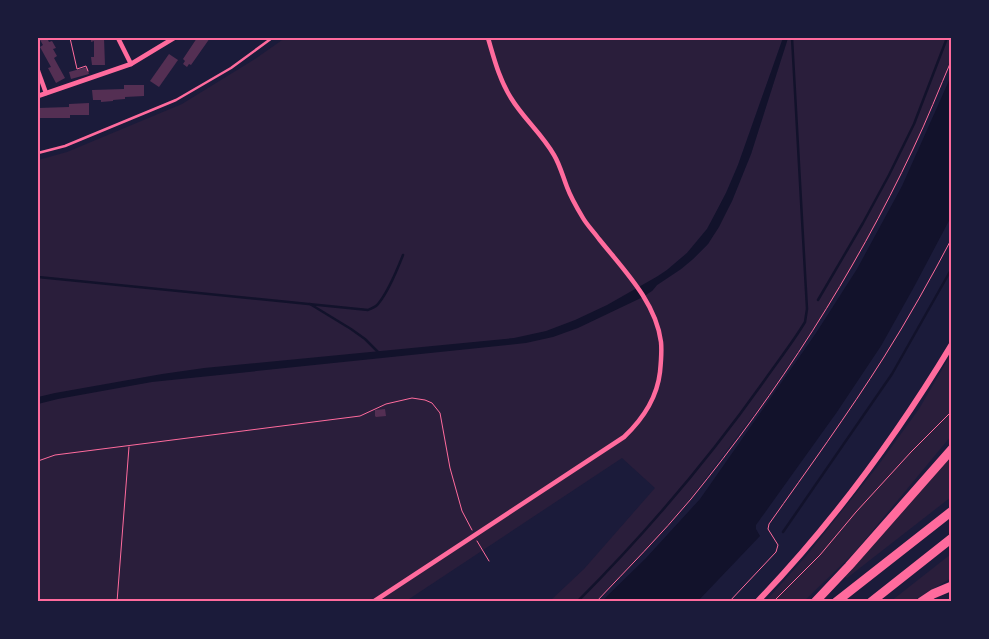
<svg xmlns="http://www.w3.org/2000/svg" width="989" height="639" font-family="'PT Serif',serif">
<rect width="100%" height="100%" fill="#1b1b3a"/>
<g fill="#2a1e3b">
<polygon points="285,38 783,38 738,165 726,193 715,215 707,229 687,253 667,270 658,276 652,291 657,285 681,269 693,259 708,244 732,201 751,154 788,38 951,38 951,59 914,148 887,202 852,267 827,308 765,400 690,499 650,546 596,601 550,601 584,569 655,488 622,458 406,601 38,601 38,160 67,152 182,104 255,59"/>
<polygon points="951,354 951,436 854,553 804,601 765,602 807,555 877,467 919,409"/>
<polygon points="951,454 951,497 847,578 845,577"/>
<polygon points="951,554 951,578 914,601 890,602"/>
</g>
<g fill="#12122b">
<polygon points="783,38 788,38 751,154 732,201 719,227 708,244 693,259 681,269 657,285 652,291 643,297 578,328 553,337 526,343 152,382 58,399 38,404 38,397 55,393 162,374 204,368 514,338 546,331 575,320 607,305 658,276 667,270 687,253 707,229 726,193 738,165"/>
<polygon points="951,76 951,217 914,287 881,346 837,412 756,525 756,529 760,536 698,601 602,601 646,558 700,499 816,333 857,269 902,186"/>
</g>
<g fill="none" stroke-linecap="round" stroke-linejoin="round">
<g stroke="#12122b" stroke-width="2.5">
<path d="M38 277 368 310C372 308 376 307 378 304 389 291 397 270 403 255"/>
<polyline points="818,300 863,223 889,175 914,124 947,38"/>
<polyline points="310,304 351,329 365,339 379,353"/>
<polyline points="783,532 892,374 952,268"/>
<path d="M577 602C646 533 708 460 764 381 778 361 793 342 805 322L807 309 792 38"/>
</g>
</g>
<g fill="#542f53">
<polygon points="39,38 47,38 49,42 52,41 56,48 53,49 57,56 54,58 65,78 56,83 48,68 51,67 40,47 43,45"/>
<polygon points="91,38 104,38 105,65 92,65 91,57 94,57 94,41 91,42"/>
<polygon points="197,38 210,38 191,65 189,64 187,67 183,64 185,61 183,59"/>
<polygon points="169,54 178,60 159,87 150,81"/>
<polygon points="87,67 89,74 71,79 69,72"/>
<polygon points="124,85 144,85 144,96 125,97 125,99 113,100 113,101 101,102 101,100 93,100 92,90 124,89"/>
<polygon points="89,103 89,115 70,115 70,118 38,118 38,108 69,107 69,104"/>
<polygon points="385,409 386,416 376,417 375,416 375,410"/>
</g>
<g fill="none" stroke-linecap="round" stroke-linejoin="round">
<g stroke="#ff6b9d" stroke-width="1">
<polyline points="70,38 77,69 86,66 88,71"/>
<polyline points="38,461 55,455 360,416 386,404 412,398 425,400 432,403 440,413 450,468 462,511 472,530"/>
<polyline points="477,541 489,561"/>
<polyline points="117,602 129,447"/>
<path d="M596 602C628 568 661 535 691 499 778 392 854 274 913 149 927 120 939 89 952 59"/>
<path d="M729 602 776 552 778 545 768 529 769 524C808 469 848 414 884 357 908 319 931 278 952 238"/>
<polyline points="773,602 820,555 856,512 911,452 952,411"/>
</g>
<polyline stroke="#ff6b9d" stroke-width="2.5" points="38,153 65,146 176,100 231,68 272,38"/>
<g stroke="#ff6b9d" stroke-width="4.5">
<polyline points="118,38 131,64"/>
<polyline points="38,71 46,93"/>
<polyline points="38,96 131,64 174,38"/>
<path d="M373 602 624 437C643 419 657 398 660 372 661 362 662 352 661 342 656 302 623 269 599 239 594 232 587 225 583 218 577 208 571 198 567 187 563 177 560 165 554 155 542 134 523 118 511 98 499 79 494 58 488 38"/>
</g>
<path stroke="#ff6b9d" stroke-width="6" d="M757 602C832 524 896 437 952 344"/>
<g stroke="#ff6b9d" stroke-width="9">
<polyline points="815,602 849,566 952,449"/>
<polyline points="836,602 952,511"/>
<polyline points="871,602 952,538"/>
<polyline points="921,602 933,594 952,586"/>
</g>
</g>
<rect width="989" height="639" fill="none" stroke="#1b1b3a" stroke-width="78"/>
<rect x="39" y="39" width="911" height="561" fill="none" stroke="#ff6b9d" stroke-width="2"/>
</svg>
